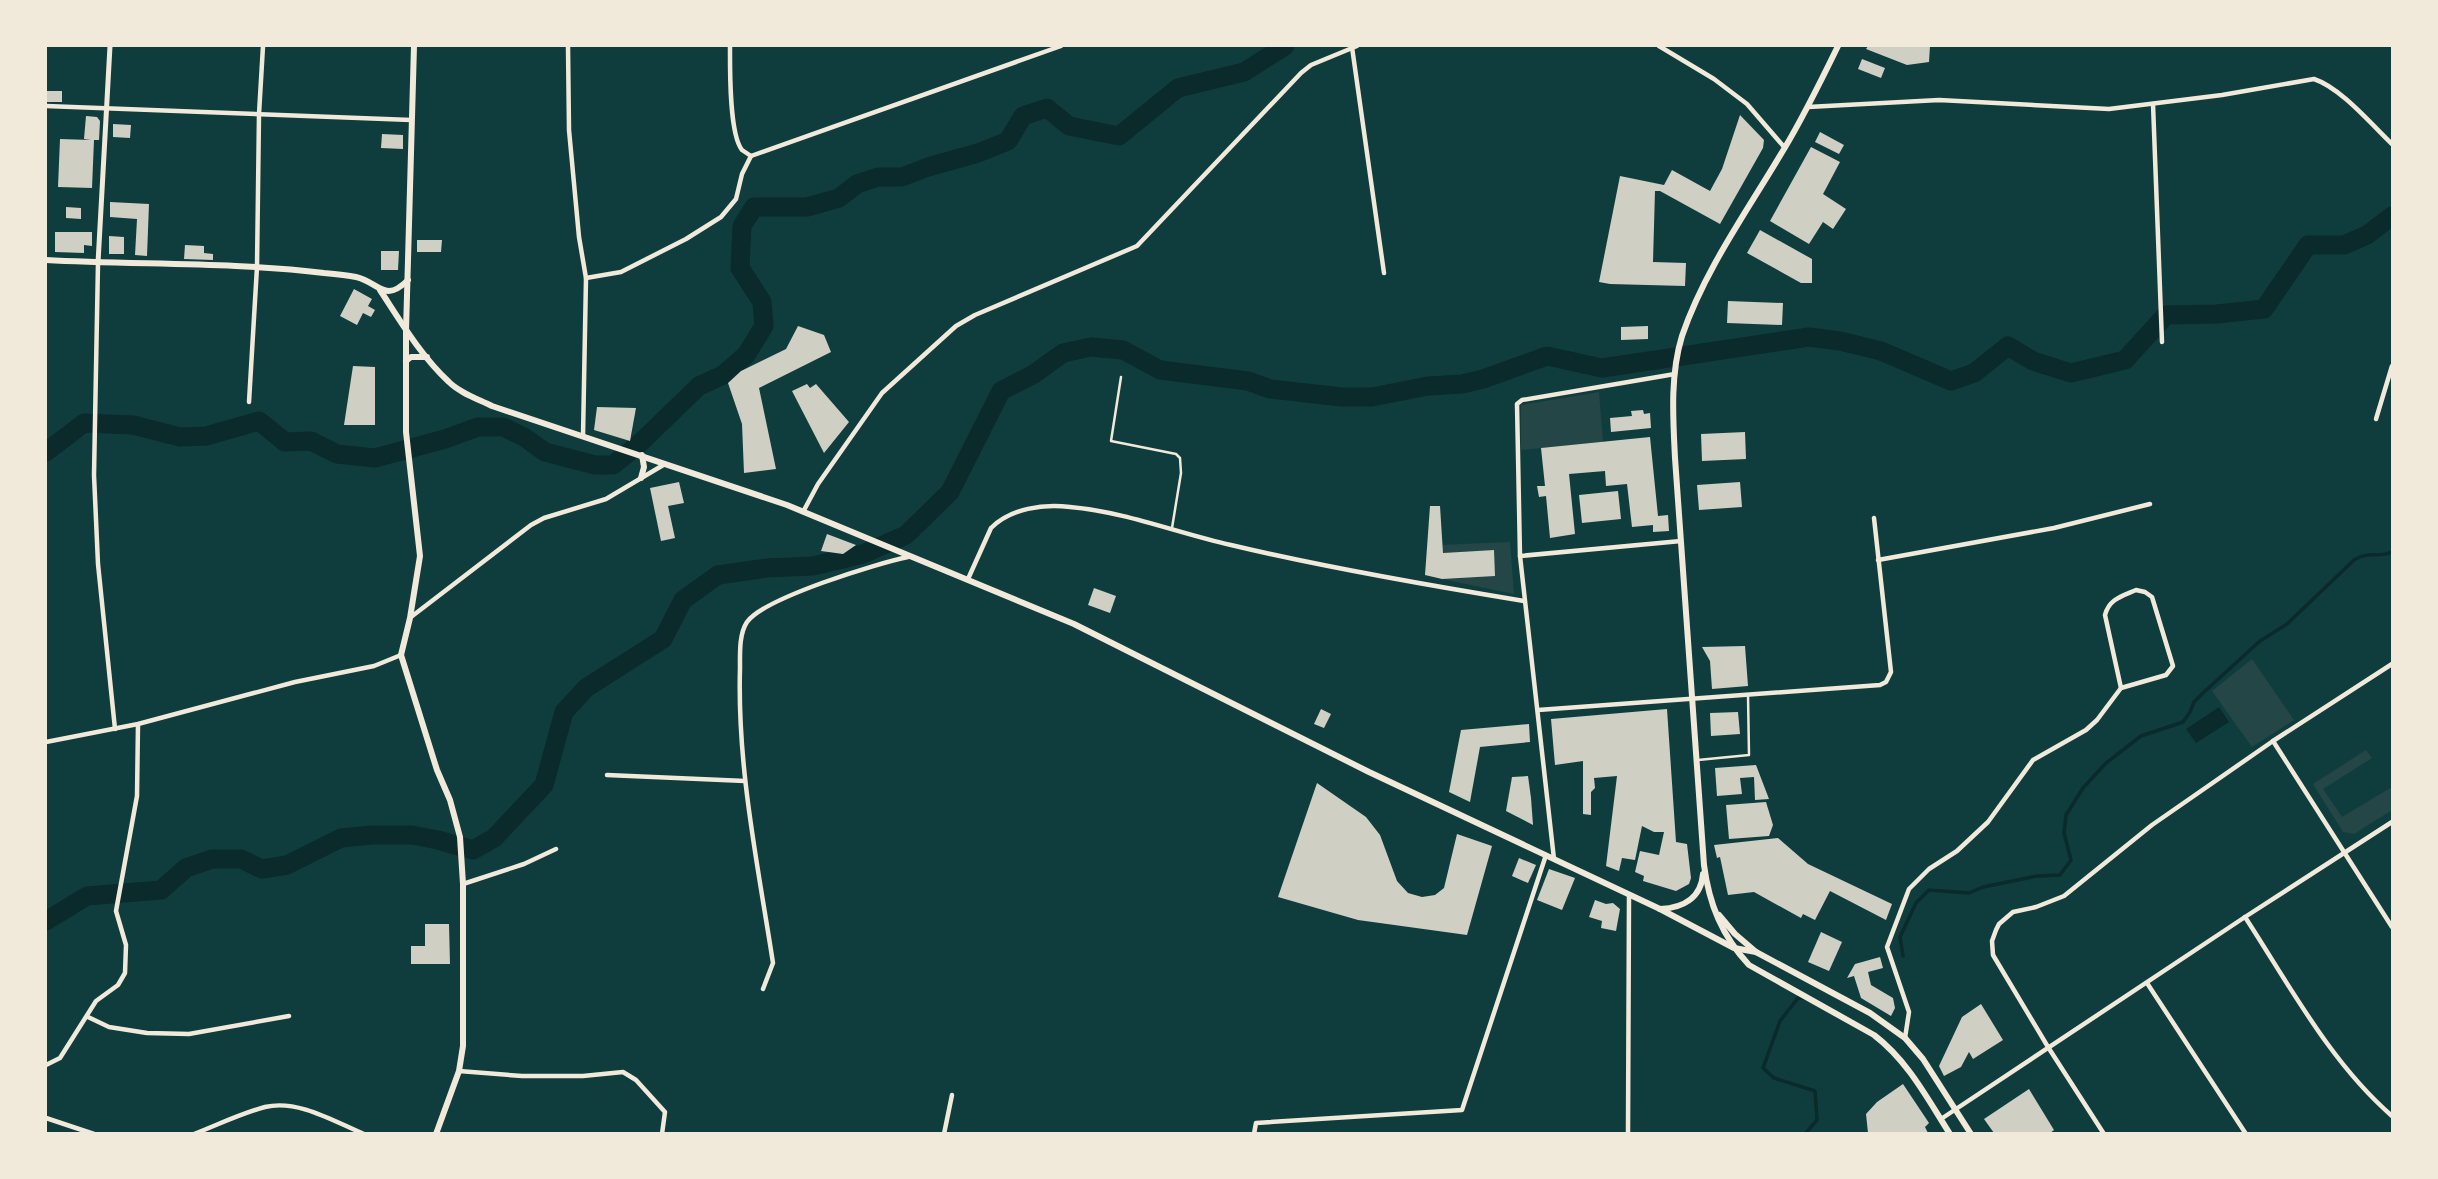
<svg xmlns="http://www.w3.org/2000/svg" width="2438" height="1179" font-family="'Titillium Web',sans-serif">
<rect width="100%" height="100%" fill="#0f3d3e"/>
<g fill="#244646">
<polygon points="1599,392 1603,442 1521,450 1521,405"/>
<polygon points="1510,542 1514,594 1442,579 1494,550 1443,553 1442,545"/>
<polygon points="2252,659 2294,720 2252,747 2212,691"/>
<polygon points="2366,750 2372,758 2323,789 2342,817 2392,787 2392,810 2354,834 2343,832 2313,784"/>
</g>
<polygon fill="#0a2a2b" points="2219,707 2229,722 2196,743 2186,729"/>
<g fill="none" stroke-linecap="round" stroke-linejoin="round">
<g stroke="#0a2a2b" stroke-width="3.5">
<path d="M1903 956 1900 937 1916 903 1929 890 1969 893 1983 887 2037 876 2060 875 2071 860 2064 833 2066 815 2083 788 2105 764 2141 736 2183 722 2190 712 2194 702 2203 693 2260 641 2287 624 2354 560C2367 551 2379 558 2392 552"/>
<polyline points="1804,998 1798,998 1780,1021 1763,1068 1774,1078 1815,1091 1817,1120 1805,1134"/>
</g>
<g stroke="#0a2a2b" stroke-width="19">
<polyline points="46,452 84,423 133,425 180,437 206,436 259,421 285,442 311,441 337,454 375,458 445,439 478,427 503,427 524,437 545,452 595,465 613,465 639,444 699,386 723,375 746,355 764,326 762,302 740,268 742,226 754,207 807,207 839,198 857,184 878,177 902,177 928,167 978,153 1008,141 1023,116 1047,108 1069,126 1119,136 1178,88 1244,72 1285,46"/>
<polyline points="46,921 87,896 161,890 186,868 212,859 241,859 262,869 287,865 341,838 372,835 412,835 438,840 473,850 494,838 544,785 564,712 586,688 663,639 683,600 718,575 766,568 813,566 863,554 906,535 950,492 1001,391 1034,374 1063,353 1091,347 1123,350 1160,370 1248,381 1270,389 1342,397 1372,397 1428,386 1462,384 1483,379 1547,356 1602,368 1809,337 1840,341 1881,351 1951,381 1974,373 2008,346 2033,361 2071,373 2125,360 2166,315 2217,314 2264,309 2308,245 2344,245 2367,235 2392,216"/>
</g>
</g>
<g fill="#cfcfc3">
<polygon points="1868,46 1930,46 1929,62 1907,65 1866,49"/>
<polygon points="1862,59 1885,68 1881,78 1858,69"/>
<rect x="47" y="91" width="15" height="11"/>
<polygon points="1740,115 1764,140 1763,148 1720,224 1660,191 1655,191 1653,262 1686,263 1685,286 1610,284 1599,282 1620,176 1664,185 1672,170 1710,191 1722,169"/>
<polygon points="86,116 97,117 100,121 99,140 94,140 92,188 58,187 60,139 91,140 84,139"/>
<polygon points="113,124 131,125 130,138 113,137"/>
<polygon points="1820,132 1844,145 1839,154 1815,142"/>
<polygon points="382,134 403,135 403,149 381,148"/>
<polygon points="1811,147 1840,162 1823,194 1846,209 1833,229 1823,222 1809,244 1770,221"/>
<polygon points="110,202 149,204 147,256 135,255 137,219 110,217"/>
<polygon points="66,207 81,208 81,219 66,218"/>
<polygon points="1760,230 1812,259 1812,283 1801,283 1747,253"/>
<polygon points="55,232 92,232 92,246 84,245 84,253 55,252"/>
<polygon points="109,236 124,237 124,254 109,254"/>
<polygon points="417,240 442,240 441,252 417,252"/>
<polygon points="185,245 204,246 204,253 213,254 213,260 184,259"/>
<polygon points="381,251 399,251 398,270 381,270"/>
<polygon points="354,289 372,299 368,306 375,310 371,317 363,313 357,325 340,316"/>
<polygon points="1728,301 1783,303 1782,325 1727,323"/>
<polygon points="798,326 824,335 831,352 759,388 776,469 744,473 742,424 728,383 741,371 786,349"/>
<polygon points="1648,326 1648,339 1621,340 1621,327"/>
<polygon points="353,366 375,367 375,425 344,425"/>
<polygon points="807,384 810,388 816,384 849,422 824,453 792,391"/>
<polygon points="597,407 636,408 630,441 594,430"/>
<polygon points="1643,410 1644,414 1650,413 1651,428 1611,432 1610,418 1632,416 1631,411"/>
<polygon points="1745,432 1746,459 1702,461 1701,434"/>
<polygon points="1650,437 1658,516 1668,515 1669,531 1653,532 1653,525 1632,527 1627,484 1606,486 1605,471 1569,474 1575,534 1550,538 1546,496 1539,497 1537,486 1545,486 1541,448"/>
<polygon points="679,482 684,503 668,506 675,538 661,541 650,488"/>
<polygon points="1740,482 1742,507 1699,510 1697,485"/>
<polygon points="1618,491 1621,519 1582,523 1579,495"/>
<polygon points="1430,506 1440,506 1443,553 1494,550 1495,576 1442,579 1425,575"/>
<polygon points="827,534 856,545 843,554 821,551"/>
<polygon points="1094,588 1116,596 1110,613 1088,605"/>
<polygon points="1745,646 1748,686 1712,689 1710,661 1702,647"/>
<polygon points="1321,709 1331,714 1324,728 1314,724"/>
<polygon points="1667,709 1676,842 1687,844 1691,878 1689,884 1676,891 1643,881 1644,876 1635,872 1640,851 1659,855 1664,832 1654,832 1642,826 1635,860 1622,858 1619,871 1606,866 1617,776 1594,778 1595,788 1591,792 1591,815 1583,814 1583,761 1555,765 1551,719"/>
<polygon points="1738,712 1740,734 1711,736 1710,713"/>
<polygon points="1529,724 1530,742 1480,747 1470,802 1449,792 1461,730"/>
<polygon points="1756,765 1769,799 1755,800 1754,777 1740,778 1742,794 1717,796 1715,768"/>
<polygon points="1528,776 1531,798 1533,825 1506,811 1512,777"/>
<polygon points="1317,783 1366,817 1380,835 1397,881 1408,893 1422,897 1435,895 1444,888 1457,834 1492,846 1467,935 1358,920 1278,897"/>
<polygon points="1766,802 1773,825 1769,836 1729,839 1726,805"/>
<polygon points="1778,838 1808,864 1892,904 1886,920 1830,891 1815,920 1803,914 1801,918 1754,892 1728,895 1720,857 1717,858 1714,845"/>
<polygon points="1519,858 1536,865 1528,883 1512,876"/>
<polygon points="1549,869 1575,878 1562,910 1537,900"/>
<polygon points="1595,900 1606,904 1613,903 1620,909 1616,931 1601,928 1602,921 1589,917"/>
<polygon points="425,924 449,924 450,964 411,964 411,946 425,946"/>
<polygon points="1821,932 1842,942 1829,971 1808,962"/>
<polygon points="1880,957 1883,968 1868,972 1871,985 1893,998 1895,1008 1891,1016 1861,998 1854,976 1847,978 1855,964"/>
<polygon points="1981,1004 2003,1040 1973,1059 1969,1052 1961,1067 1944,1076 1939,1066 1962,1017"/>
<polygon points="1903,1084 1929,1123 1925,1127 1928,1133 1868,1133 1866,1114 1877,1102"/>
<polygon points="2029,1089 2054,1130 2050,1133 1994,1133 1984,1119"/>
</g>
<g fill="none" stroke-linecap="round" stroke-linejoin="round">
<g stroke="#f1e9da" stroke-width="2.5">
<polyline points="1121,377 1111,441 1176,454 1180,458 1181,473 1172,528"/>
<polyline points="1698,760 1749,755 1748,695"/>
</g>
<g stroke="#f1e9da" stroke-width="4.5">
<polyline points="568,46 569,130 579,237 586,278 583,436"/>
<path d="M730 46C730 67 729 134 742 150 745 152 748 154 751 156"/>
<polyline points="1659,46 1714,79 1747,104 1785,148"/>
<polyline points="1352,47 1384,273"/>
<polyline points="2153,104 2162,342"/>
<polyline points="46,106 411,120"/>
<path d="M1808 107 1939 100 2109 109 2222 95 2314 79C2341 88 2371 124 2392 144"/>
<polyline points="751,156 1061,46"/>
<polyline points="98,263 94,475 98,564 115,729"/>
<polyline points="586,278 621,272 686,239 721,217 736,199 742,174 751,156"/>
<polyline points="249,402 257,267 259,114 263,46"/>
<polyline points="2376,419 2392,366"/>
<polyline points="803,512 818,484 882,393 956,326 975,315 1137,246 1301,73 1311,65 1357,46"/>
<polyline points="1520,556 1681,541"/>
<polyline points="1878,560 2054,528 2150,504"/>
<path d="M968 579 991 528C1011 508 1043 504 1070 507 1126 512 1177 533 1231 545 1327 568 1426 585 1524 601"/>
<path d="M2136 590 2145 592 2152 597 2173 666 2166 675 2121 688 2105 615C2109 599 2122 596 2136 590Z"/>
<polyline points="411,617 531,525 544,518 606,499 665,464"/>
<polyline points="1538,710 1880,685 1886,682 1891,672 1874,518"/>
<polyline points="2273,741 2392,927"/>
<polyline points="46,742 138,724 295,682 374,666 401,655"/>
<polyline points="607,775 745,781"/>
<polyline points="1554,859 1520,556 1517,404 1522,400 1675,374"/>
<polyline points="463,884 524,864 556,849"/>
<path d="M2245 917C2290 986 2330 1062 2392 1116"/>
<polyline points="2147,983 2246,1134"/>
<path d="M763 989 773 963C758 866 737 767 740 668 740 653 739 634 747 622 764 598 878 563 908 557"/>
<polyline points="88,1017 109,1027 147,1033 189,1034 289,1016"/>
<polyline points="1905,1038 1909,1012 1887,947 1909,889 1929,869 1957,851 1988,822 2033,760 2086,730 2097,720 2121,688"/>
<polyline points="46,1065 60,1058 96,1001 118,985 125,973 126,945 116,911 137,796 138,724"/>
<polyline points="459,1071 522,1076 583,1076 623,1072 636,1080 665,1112 662,1134"/>
<polyline points="46,1118 94,1134"/>
<polyline points="1941,1119 2245,917 2392,822"/>
<path d="M194 1134C217 1125 242 1113 265 1107 298 1099 335 1122 364 1134"/>
<polyline points="944,1134 952,1095"/>
<polyline points="1254,1134 1256,1123 1462,1110 1546,855"/>
<polyline points="1628,1134 1629,895"/>
<polyline points="2104,1134 2048,1047 1993,955 1992,941 1996,930 1999,924 2013,912 2036,907 2064,896 2152,825 2273,741 2392,664"/>
</g>
<polyline stroke="#f1e9da" stroke-width="5" points="98,263 110,46"/>
<g stroke="#f1e9da" stroke-width="6">
<polyline points="414,46 406,331 406,432 420,556 410,618 401,655 437,770 450,800 460,837 463,884 463,1046 459,1071 436,1134"/>
<path d="M1838 46C1821 81 1804 116 1784 149 1748 210 1705 269 1682 336 1670 375 1673 418 1675 458L1704 865C1709 904 1722 936 1749 965L1874 1035C1908 1061 1927 1098 1950 1134"/>
<path d="M46 260C138 265 232 262 324 273 335 274 346 275 356 277 379 282 384 304 408 280"/>
<path d="M380 290C401 322 421 356 449 382 460 393 478 399 492 406L787 505 1074 624 1369 772 1660 909 1734 948 1756 952 1870 1013 1905 1038 1923 1059 1971 1134"/>
<polyline points="406,361 411,357 427,357"/>
<polyline points="641,478 644,467 642,455"/>
<path d="M1660 909C1683 908 1701 898 1703 874"/>
<polyline points="1719,915 1735,934 1756,952"/>
</g>
</g>
<rect width="2438" height="1179" fill="none" stroke="#f1e9da" stroke-width="94"/>
</svg>
